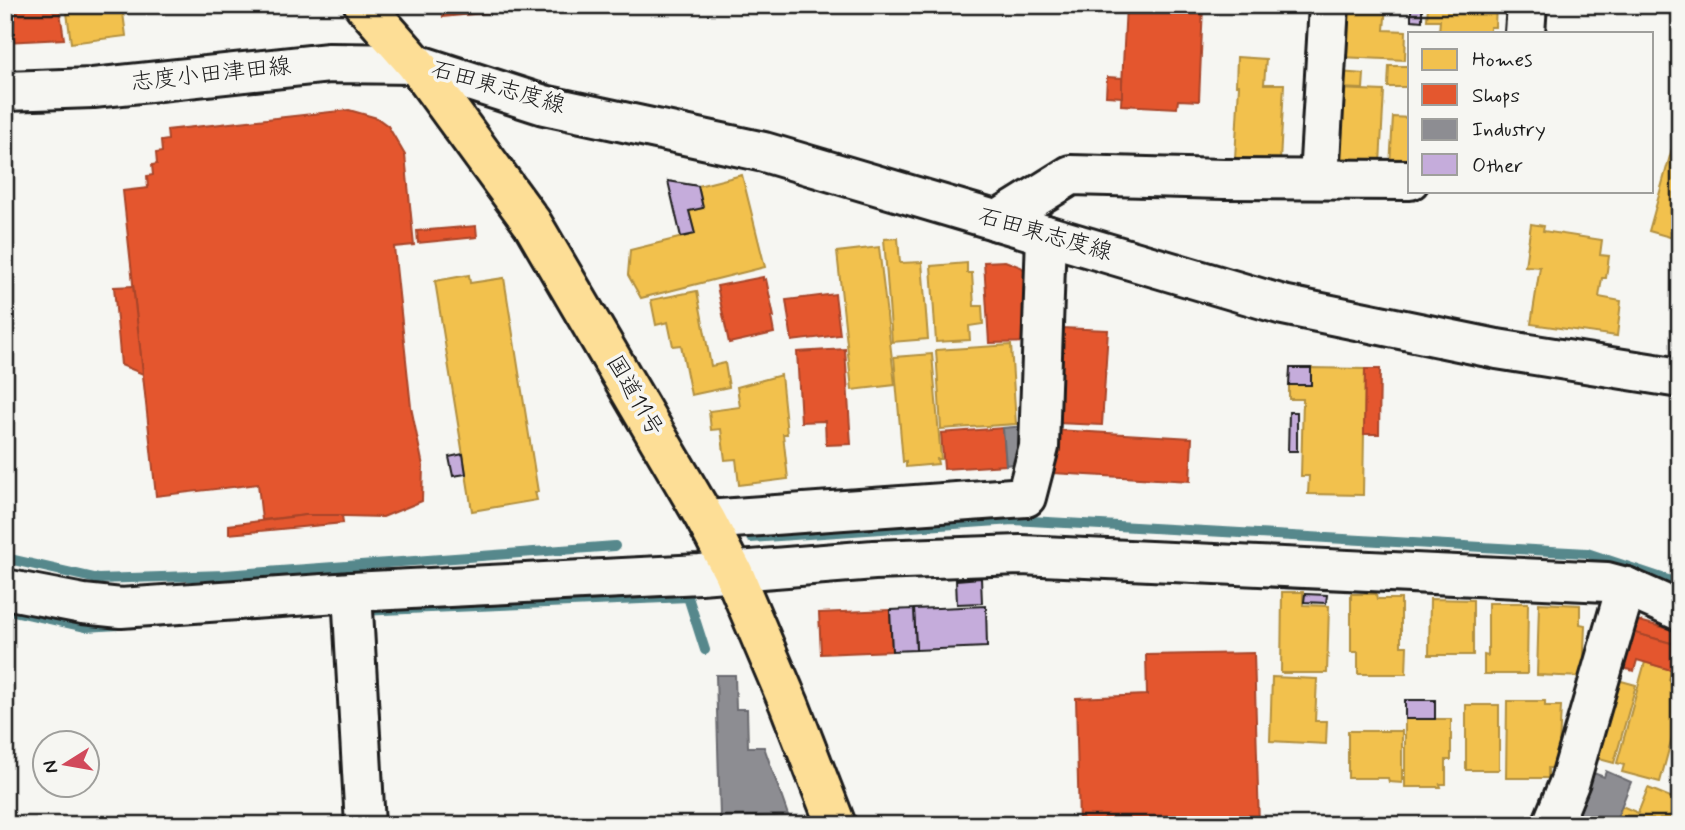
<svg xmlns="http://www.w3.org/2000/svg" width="1685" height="830" font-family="Mynerve,'Klee One',sans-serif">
<rect width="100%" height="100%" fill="#f6f6f2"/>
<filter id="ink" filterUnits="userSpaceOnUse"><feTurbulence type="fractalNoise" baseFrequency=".0143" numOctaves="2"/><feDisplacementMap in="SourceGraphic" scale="14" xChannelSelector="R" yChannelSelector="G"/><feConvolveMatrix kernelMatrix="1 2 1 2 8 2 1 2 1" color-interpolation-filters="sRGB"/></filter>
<g filter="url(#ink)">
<g fill="#f2c14e" stroke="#b2903f" stroke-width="2">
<polygon points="66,5 122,5 126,36 71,43"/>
<polygon points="1344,5 1386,5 1384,30 1406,31 1405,60 1341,57"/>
<polygon points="1428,5 1496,5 1495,27 1490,27 1490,33 1439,33 1440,20 1427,20"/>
<polygon points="1237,57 1266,59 1264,84 1284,84 1280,162 1235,159 1239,85 1236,85"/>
<polygon points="1389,66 1410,66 1410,87 1388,87"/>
<polygon points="1338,72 1364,74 1363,89 1337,88"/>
<polygon points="1337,89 1384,91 1380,164 1333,161"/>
<polygon points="1393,117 1410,118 1410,167 1390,166"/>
<polygon points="1680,120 1680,240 1649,231"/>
<polygon points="742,175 765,267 641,298 628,275 630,250 695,234 689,211 703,208 698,186"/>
<polygon points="1531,224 1544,226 1543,231 1602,240 1600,255 1609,256 1606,278 1602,278 1599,297 1621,301 1617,336 1531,324 1540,267 1525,266"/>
<polygon points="898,238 900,263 922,262 928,339 892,342 884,239"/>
<polygon points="879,247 895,385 852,390 837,252"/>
<polygon points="967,263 967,273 972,273 974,306 982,306 983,324 969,326 970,340 936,342 931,266"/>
<polygon points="469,275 470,283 504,278 538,492 535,492 537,500 472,511 435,281"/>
<polygon points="697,291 711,366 725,363 729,387 691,395 681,345 673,346 668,322 656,325 651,300"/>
<polygon points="1011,345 1016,424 941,429 936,350"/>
<polygon points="932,354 941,459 937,459 938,464 906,467 906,461 903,462 894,357"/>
<polygon points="1311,368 1365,369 1363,495 1308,494 1309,476 1301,476 1303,399 1289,399 1289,385 1311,385"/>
<polygon points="781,375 787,434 783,434 788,479 739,485 736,459 725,460 721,429 711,430 709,411 740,407 737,387"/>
<polygon points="1282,592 1303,592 1303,605 1329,606 1327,673 1281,673"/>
<polygon points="1351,594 1376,594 1377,599 1401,599 1401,646 1407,646 1406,674 1358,674 1358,652 1351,652"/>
<polygon points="1430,599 1473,600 1473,655 1429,655"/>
<polygon points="1488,603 1528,603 1527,674 1484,674 1484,655 1488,656"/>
<polygon points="1539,603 1580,605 1580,624 1585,625 1583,677 1537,675"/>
<polygon points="1645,662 1671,670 1669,680 1680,683 1680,709 1660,782 1622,772 1624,765 1617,763"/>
<polygon points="1272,677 1317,679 1315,721 1327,721 1326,744 1270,741"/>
<polygon points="1614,679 1636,685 1614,763 1592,757"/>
<polygon points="1507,701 1545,701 1545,706 1561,706 1558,768 1548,768 1548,778 1506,778"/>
<rect x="1466" y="705" width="33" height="65"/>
<polygon points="1405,719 1451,719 1451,760 1446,760 1446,784 1440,784 1441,787 1405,787"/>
<polygon points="1348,731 1402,731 1402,783 1389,782 1388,778 1348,778"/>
<polygon points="1648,788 1680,801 1680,819 1677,825 1614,825 1622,806 1638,813"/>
</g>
<g fill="#e4572e" stroke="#a84529" stroke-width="2">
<polygon points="5,5 59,5 64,39 5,42"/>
<polygon points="442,5 536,5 536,8 443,17"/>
<polygon points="1126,5 1203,5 1199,101 1178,100 1177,108 1121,105"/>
<polygon points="1107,77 1122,78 1122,97 1106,96"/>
<polygon points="349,110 377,118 388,126 405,155 414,245 394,247 411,407 423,466 422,501 383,517 306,515 262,520 258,484 156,496 123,191 148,188 147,176 153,175 152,165 157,164 156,153 162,152 161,141 168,140 167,130"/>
<polygon points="476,226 477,237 418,243 417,231"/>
<polygon points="1005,261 1021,267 1033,278 1034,342 989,343 984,262"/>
<polygon points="763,277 763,280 766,279 774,317 771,317 774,333 729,343 717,286"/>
<polygon points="133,286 143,374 121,365 114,287"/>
<polygon points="835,294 840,335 792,341 786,300"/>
<polygon points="1061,328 1108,330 1102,425 1056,423"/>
<polygon points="845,349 851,444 826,445 825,421 801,422 797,352"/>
<polygon points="1365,369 1380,369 1379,434 1364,434"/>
<polygon points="1003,428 1006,465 944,469 941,433"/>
<polygon points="1056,430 1192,438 1190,481 1053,473"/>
<polygon points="306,515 342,515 343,523 229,534 229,525"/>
<polygon points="890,610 892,651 821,654 819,613"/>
<polygon points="1632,619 1680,632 1678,645 1628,631"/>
<polygon points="1628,631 1678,645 1671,670 1637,660 1634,671 1618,667"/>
<polygon points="1254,653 1259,825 1079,825 1076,698 1147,695 1146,655"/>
</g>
<g fill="#8d8d92" stroke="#6b6b6f" stroke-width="2">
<polygon points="1027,426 1024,462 1006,465 1003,428"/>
<polygon points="716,675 735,675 736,709 747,709 748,747 764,747 788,815 720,817"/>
<polygon points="1588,771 1604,777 1606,771 1631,782 1614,825 1589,825 1570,817"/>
</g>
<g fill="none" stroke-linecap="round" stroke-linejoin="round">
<g stroke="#57888c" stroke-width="10">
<polyline points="751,538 1013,520 1587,553 1680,584"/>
<polyline points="5,558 98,579 225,575 615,546"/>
<polyline points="5,609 86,627 118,625"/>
<polyline points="360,611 688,597 705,650"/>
</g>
</g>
<g fill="#c5acdb" stroke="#1c1c1c" stroke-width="2">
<polygon points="1397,5 1422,5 1422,21 1411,20 1411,10 1397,9"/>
<polygon points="668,181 698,186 703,208 689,211 695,234 681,237"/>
<polygon points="1290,368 1311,368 1311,385 1289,385"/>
<polygon points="1289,412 1297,412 1297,451 1288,451"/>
<polygon points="463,454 466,474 453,476 449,457"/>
<polygon points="981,578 982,603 957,604 956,580"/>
<polygon points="1305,594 1327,595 1326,603 1304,602"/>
<polygon points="986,606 987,647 916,650 914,609"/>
<polygon points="914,609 916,650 892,651 890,610"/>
<rect x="1405" y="700" width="30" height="19"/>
</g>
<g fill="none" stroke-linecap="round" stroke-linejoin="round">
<defs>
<g id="street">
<polyline points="1525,33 1527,5"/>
<polyline points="1319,179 1329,5"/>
<polyline points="997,221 1071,175 1224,179 1410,180"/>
<polyline points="706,520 1026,497 1039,447 1046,235"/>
<polyline points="5,589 83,604 121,608 352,592 700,574 874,560 1021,555 1607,582 1626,587 1680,611"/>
<polyline points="352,592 365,825"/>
<polyline points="1552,825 1570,781 1626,587"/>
</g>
<polyline id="secondary" points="5,91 93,88 329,63 416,64 544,105 764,152 1283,305 1497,349 1680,378"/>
<polyline id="highway" points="364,5 416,64 532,223 706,520 733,572 789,704 836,825"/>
</defs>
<use href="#street" stroke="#1c1c1c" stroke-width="44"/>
<use href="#secondary" stroke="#1c1c1c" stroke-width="44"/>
<use href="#highway" stroke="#1c1c1c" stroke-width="44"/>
<use href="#street" stroke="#f6f6f2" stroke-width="38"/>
<use href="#secondary" stroke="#f6f6f2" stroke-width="38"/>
<use href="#highway" stroke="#fdde96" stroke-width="38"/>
</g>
</g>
<g text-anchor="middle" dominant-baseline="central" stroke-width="7" stroke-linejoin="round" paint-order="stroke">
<g font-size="23" fill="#1c1c1c" stroke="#f6f6f2">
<text transform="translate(211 75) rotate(-6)">志度小田津田線</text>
<text transform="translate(498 88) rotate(16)">石田東志度線</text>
<text transform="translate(1045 235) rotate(16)">石田東志度線</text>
<text transform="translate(634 396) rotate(60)">国道11号</text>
</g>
</g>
<rect width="1685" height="830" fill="none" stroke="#f6f6f2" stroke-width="28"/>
<rect x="14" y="14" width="1657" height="802" fill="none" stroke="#1c1c1c" stroke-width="2.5" filter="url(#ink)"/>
<rect x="1408" y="32" width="245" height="161" fill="#f6f6f2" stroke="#9f9f9c" stroke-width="2"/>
<rect x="1422" y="49" width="35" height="21" fill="#f2c14e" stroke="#9f9f9c" stroke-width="2"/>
<text x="1472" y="66" font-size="21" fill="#1c1c1c">Homes</text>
<rect x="1422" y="84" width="35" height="21" fill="#e4572e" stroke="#9f9f9c" stroke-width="2"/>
<text x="1472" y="102" font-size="21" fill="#1c1c1c">Shops</text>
<rect x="1422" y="119" width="35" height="21" fill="#8d8d92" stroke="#9f9f9c" stroke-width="2"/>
<text x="1472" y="136" font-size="21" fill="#1c1c1c">Industry</text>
<rect x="1422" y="154" width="35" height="21" fill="#c5acdb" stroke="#9f9f9c" stroke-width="2"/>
<text x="1472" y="172" font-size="21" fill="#1c1c1c">Other</text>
<g transform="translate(66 764) rotate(259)"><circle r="33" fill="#f6f6f2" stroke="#9f9f9c" stroke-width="2"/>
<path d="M0-5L12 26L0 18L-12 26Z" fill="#d1495b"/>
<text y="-10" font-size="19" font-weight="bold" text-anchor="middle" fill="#1c1c1c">N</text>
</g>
</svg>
